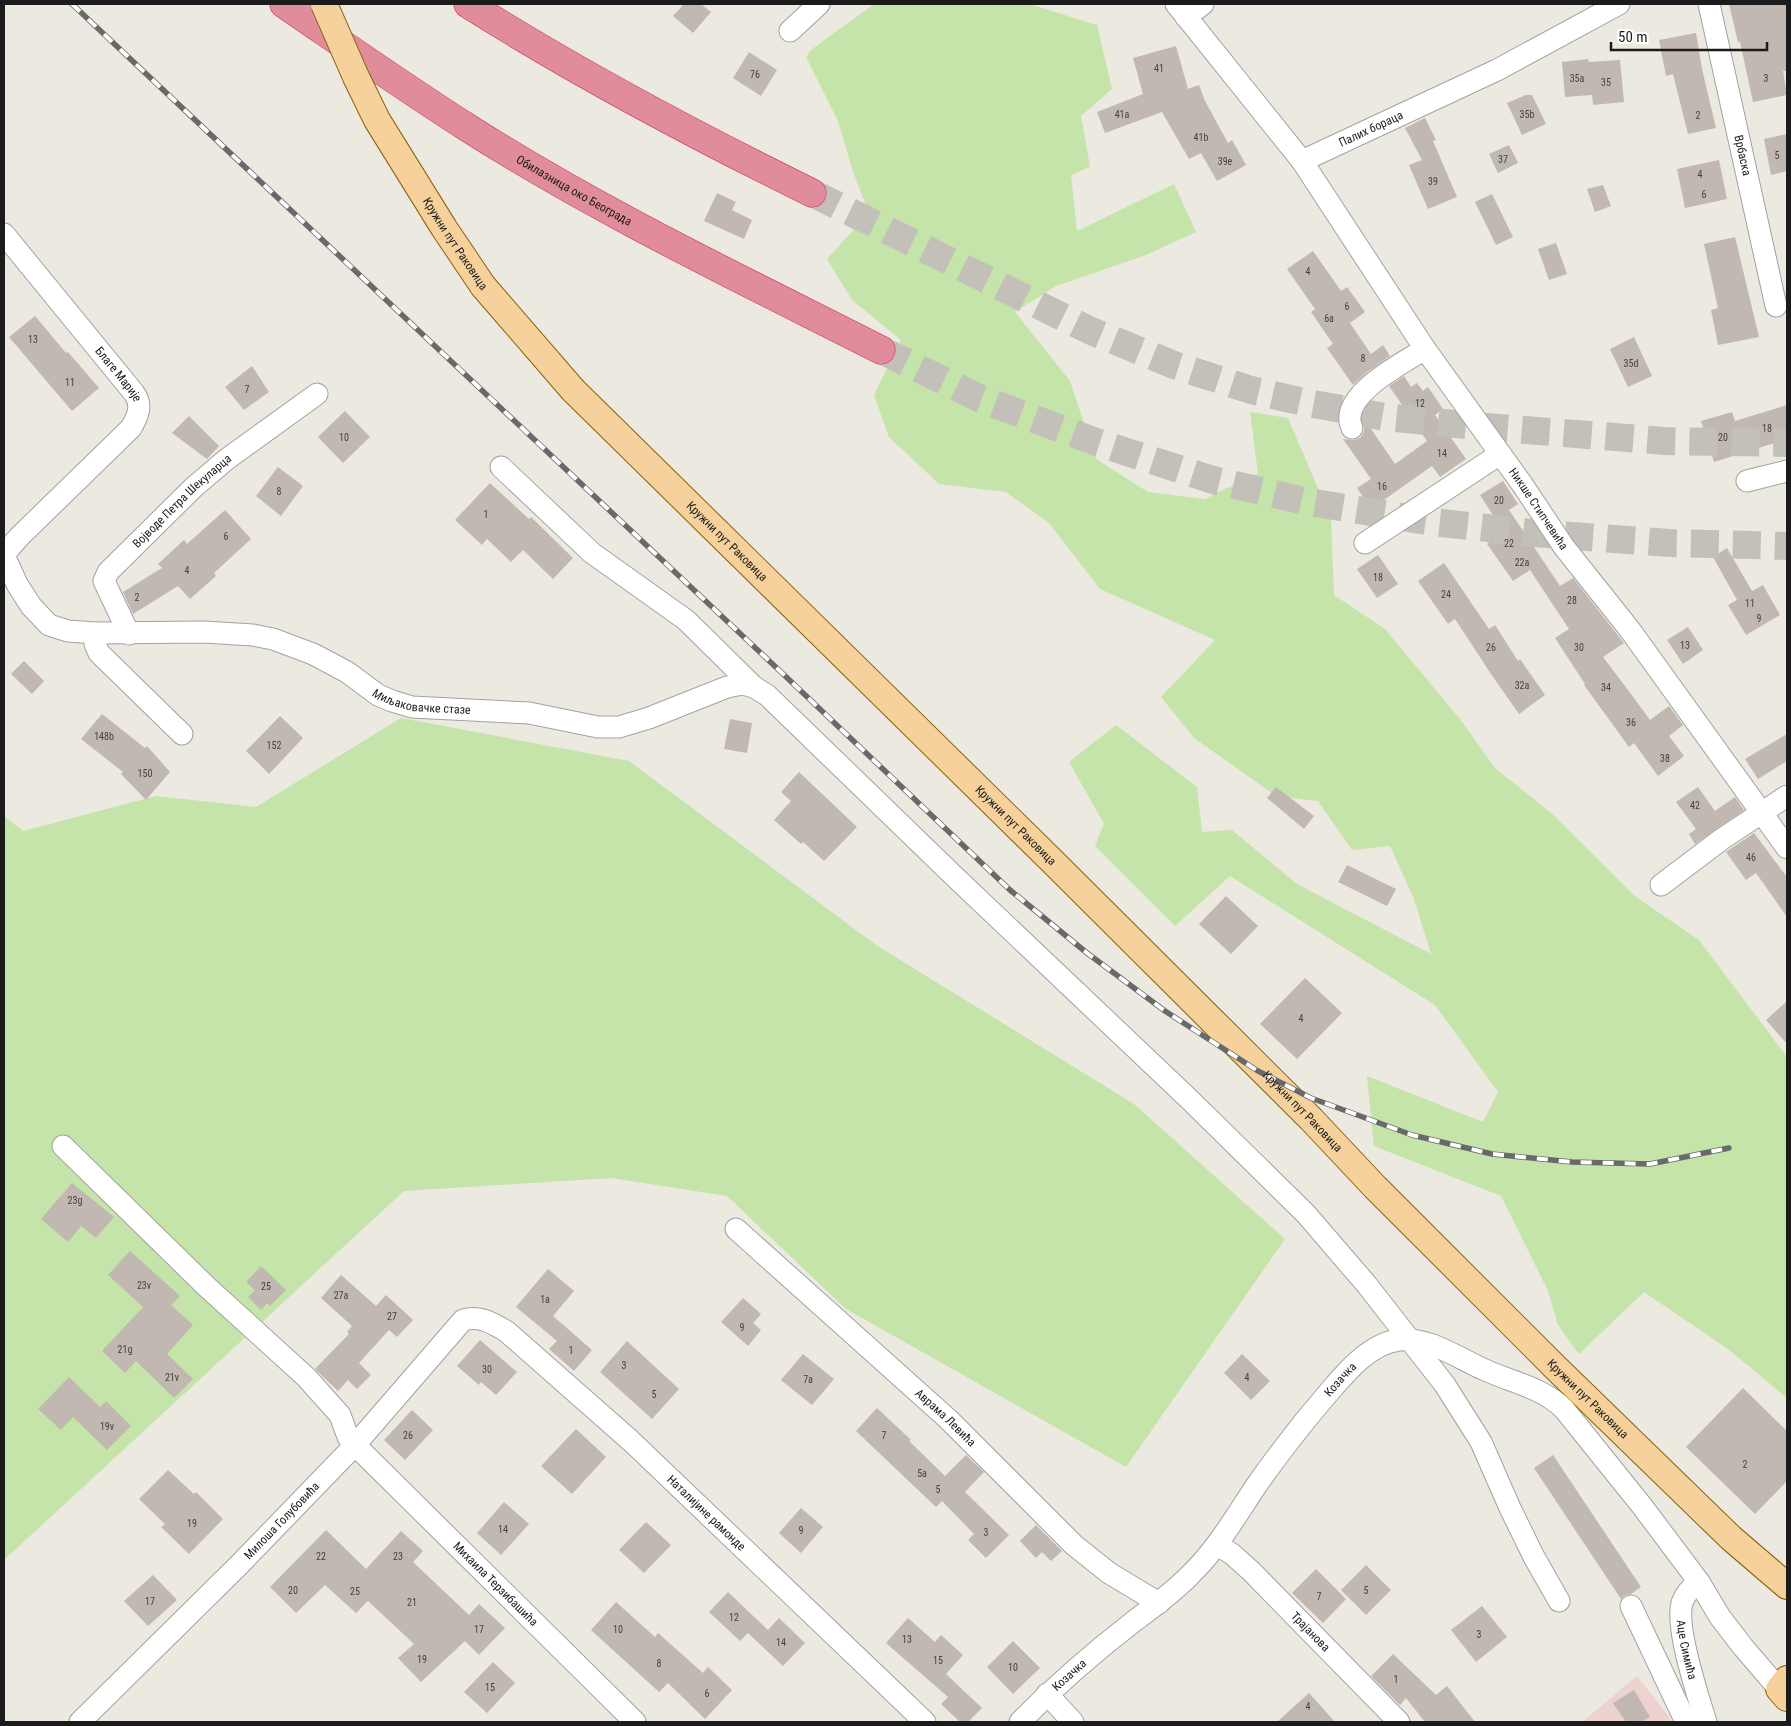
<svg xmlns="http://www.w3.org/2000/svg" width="1791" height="1726" font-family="'Roboto Condensed',sans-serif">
<rect width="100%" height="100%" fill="#ece9e1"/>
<polygon fill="#edd2d0" points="1637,1676 1669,1717 1671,1722 1582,1722"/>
<g fill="#c5e4a9">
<polygon points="874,4 1029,4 1097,25 1112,89 1081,116 1090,167 1071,175 1077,231 1174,184 1196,232 1146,255 1056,286 1015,312 1070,381 1096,459 1148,492 1205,499 1258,473 1250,412 1288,418 1331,519 1334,595 1385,629 1460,719 1495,768 1551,813 1636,897 1699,940 1787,1057 1787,1398 1728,1349 1644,1292 1579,1354 1558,1325 1548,1291 1501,1196 1374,1146 1367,1076 1483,1122 1498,1092 1435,1005 1230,876 1175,926 1095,846 1104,824 1069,762 1116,725 1197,787 1202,832 1232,830 1297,884 1431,954 1414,899 1390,846 1352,850 1318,801 1276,796 1194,738 1161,697 1215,640 1100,589 1049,523 1006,492 939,484 889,437 874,395 901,340 852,300 827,259 859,224 866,205 853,172 838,121 806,57 811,50"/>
<polygon points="401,718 629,761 876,945 1134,1104 1285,1239 1126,1467 846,1309 727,1196 611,1178 404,1191 4,1560 4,816 23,831 156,796 256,807"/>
</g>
<g fill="#c0b8b1">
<polygon points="684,4 701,4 711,12 693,33 673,16"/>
<polygon points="1729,4 1787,4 1787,71 1783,71 1787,95 1753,102 1740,42 1738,42"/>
<polygon points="1696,33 1702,69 1716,128 1688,134 1673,74 1666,76 1659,40"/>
<polygon points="1176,46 1188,89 1199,85 1205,101 1228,143 1232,140 1246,165 1217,181 1201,153 1189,159 1162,112 1105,133 1097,112 1143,94 1133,58"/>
<polygon points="749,52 777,70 761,96 733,78"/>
<polygon points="1588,59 1589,62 1620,60 1624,102 1593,105 1592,95 1565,97 1562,62"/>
<polygon points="1526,95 1532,95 1546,124 1522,135 1507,103"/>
<polygon points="1425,118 1436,140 1433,141 1457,197 1428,209 1409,165 1422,160 1405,128"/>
<polygon points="1787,134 1787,171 1771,175 1764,139"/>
<polygon points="1509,145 1518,163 1498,173 1489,154"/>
<polygon points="1719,160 1727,199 1685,208 1677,169"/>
<polygon points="1603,185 1611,206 1595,212 1587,189"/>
<polygon points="717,193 736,202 732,210 752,220 744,239 704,221"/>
<polygon points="1492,194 1513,237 1496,245 1475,202"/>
<polygon points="1735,237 1759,337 1718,345 1711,310 1718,308 1704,244"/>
<polygon points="1556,243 1567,274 1549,280 1538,249"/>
<polygon points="1313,251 1341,291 1347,287 1365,312 1350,323 1371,354 1383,345 1390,356 1367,372 1353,385 1327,348 1333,344 1311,312 1315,309 1287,269"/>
<polygon points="35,316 66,353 68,352 99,388 72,411 9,337"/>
<polygon points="1634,337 1652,376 1628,387 1610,349"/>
<polygon points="252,366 269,392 244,410 225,387"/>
<polygon points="1404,376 1411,387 1417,383 1423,391 1428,387 1443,409 1435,415 1466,459 1440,477 1432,466 1371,509 1357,488 1371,479 1343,439 1354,440 1360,438 1364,432 1364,424 1367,423 1395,464 1427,441 1389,386"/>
<polygon points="1787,405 1787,439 1714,462 1701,421 1732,412 1735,421"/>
<polygon points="345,411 370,437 343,463 318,437"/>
<polygon points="189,416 219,446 207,459 172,433"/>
<polygon points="278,467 303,486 281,516 256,496"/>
<polygon points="1503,481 1518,504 1509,510 1560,586 1573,578 1624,643 1603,657 1628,690 1650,720 1669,706 1683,725 1669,736 1684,756 1658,776 1634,743 1629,747 1584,685 1585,684 1555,638 1569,629 1530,570 1513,581 1487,544 1504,532 1480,495"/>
<polygon points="490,483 529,519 531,517 573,558 553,579 523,550 511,562 487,539 482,545 455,520"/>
<polygon points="225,510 251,539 214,573 216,576 190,599 178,586 133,614 123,592 162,568 158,564 184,540 187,544"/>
<polygon points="1727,548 1752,591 1763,585 1780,615 1746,635 1728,605 1737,600 1713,557"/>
<polygon points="1378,555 1398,584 1377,598 1357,569"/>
<polygon points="1444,563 1489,629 1495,625 1518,661 1520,659 1545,695 1519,714 1491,674 1455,619 1448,624 1418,581"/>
<polygon points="1688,627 1703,650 1683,664 1667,640"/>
<polygon points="24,661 44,681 32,694 11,674"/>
<polygon points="102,714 145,748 147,746 170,772 146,800 121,774 123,772 81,739"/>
<polygon points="280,716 303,738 269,774 246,751"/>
<polygon points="730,719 752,723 747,753 724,749"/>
<polygon points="1787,734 1787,761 1758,779 1745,759"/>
<polygon points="799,772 857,827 824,861 803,842 801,844 774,820 791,801 781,792"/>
<polygon points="1276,787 1314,816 1304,829 1267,798"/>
<polygon points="1698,787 1715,811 1735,797 1744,810 1695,844 1689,834 1696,829 1676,802"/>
<polygon points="1754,833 1787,877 1787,917 1756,873 1746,880 1726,852"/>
<polygon points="1347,865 1396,889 1387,906 1338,882"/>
<polygon points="1226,896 1258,926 1231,954 1199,924"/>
<polygon points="1305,978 1342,1013 1297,1059 1260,1024"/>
<polygon points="1787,1001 1787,1044 1766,1020"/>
<polygon points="72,1183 114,1217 96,1238 81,1226 68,1242 41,1219"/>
<polygon points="130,1251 180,1296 171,1305 193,1325 167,1354 193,1379 174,1398 136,1361 125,1373 102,1351 143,1307 108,1275"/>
<polygon points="261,1266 286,1290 270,1306 267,1303 261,1310 248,1297 255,1290 246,1282"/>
<polygon points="548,1269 574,1291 553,1316 592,1350 574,1371 549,1349 557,1341 516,1307"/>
<polygon points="341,1275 376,1306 386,1295 413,1320 397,1337 389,1330 359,1363 371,1375 357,1389 348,1380 338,1391 315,1369 349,1334 347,1332 352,1326 321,1298"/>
<polygon points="743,1298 761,1314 753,1323 761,1330 748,1346 721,1322"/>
<polygon points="480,1340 517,1372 496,1395 481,1382 479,1385 457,1366"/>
<polygon points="627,1341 679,1389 652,1419 600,1372"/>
<polygon points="803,1354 834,1379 812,1405 781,1380"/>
<polygon points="1242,1354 1270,1381 1251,1400 1224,1373"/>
<polygon points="69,1377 100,1407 106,1401 131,1426 107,1450 73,1417 61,1430 38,1409"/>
<polygon points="1743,1388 1787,1431 1787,1481 1755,1514 1686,1447"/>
<polygon points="877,1408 911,1440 909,1441 945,1476 966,1455 984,1472 965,1492 1009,1535 986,1558 968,1540 974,1534 942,1501 936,1507 856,1431"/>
<polygon points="412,1410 433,1430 405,1460 384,1440"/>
<polygon points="576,1429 606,1457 572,1494 541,1466"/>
<polygon points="1553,1455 1641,1587 1631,1594 1625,1595 1621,1599 1534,1468"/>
<polygon points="168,1470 194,1494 196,1492 223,1519 189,1554 161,1527 165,1524 139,1499"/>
<polygon points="504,1502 529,1524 501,1555 477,1533"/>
<polygon points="801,1508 823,1527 801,1553 779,1533"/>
<polygon points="646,1522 671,1545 644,1573 619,1550"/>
<polygon points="1036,1525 1062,1551 1051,1561 1042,1552 1036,1558 1020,1541"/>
<polygon points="326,1530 366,1569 401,1531 423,1551 413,1562 469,1615 479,1604 505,1628 479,1655 465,1641 421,1682 398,1658 414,1644 368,1601 356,1613 325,1585 296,1613 270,1587"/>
<polygon points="1366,1565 1391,1590 1366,1615 1341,1590"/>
<polygon points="1316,1569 1346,1599 1323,1623 1292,1593"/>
<polygon points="153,1575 177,1600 148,1626 124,1601"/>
<polygon points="728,1592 768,1630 779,1618 805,1643 783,1666 748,1633 740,1641 709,1612"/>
<polygon points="616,1602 655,1637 658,1633 703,1673 708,1667 732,1690 705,1719 668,1683 659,1692 591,1630"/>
<polygon points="1482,1606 1507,1637 1476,1662 1451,1630"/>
<polygon points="908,1618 935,1642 941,1635 963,1655 946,1674 982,1708 968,1722 960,1722 941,1704 948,1697 886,1643"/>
<polygon points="1013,1641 1040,1668 1013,1694 987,1667"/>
<polygon points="1393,1654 1436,1695 1447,1686 1475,1722 1425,1722 1406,1698 1400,1705 1371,1676"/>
<polygon points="493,1662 515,1683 487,1713 464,1692"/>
<polygon points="1634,1690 1650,1717 1641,1722 1626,1722 1613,1703"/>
<polygon points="1309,1693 1335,1722 1277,1722"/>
</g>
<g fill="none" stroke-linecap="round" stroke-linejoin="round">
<g stroke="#c2c0b9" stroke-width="28" stroke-dasharray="28 14" stroke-linecap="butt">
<polyline points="812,193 1089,330 1174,365 1251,390 1313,404 1385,417 1475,426 1665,441 1787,443"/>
<polyline points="881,350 981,399 1099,443 1213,480 1309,502 1433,522 1532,533 1670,543 1787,546"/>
</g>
<defs>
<g id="minor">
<path id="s1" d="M1176 4 1302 161 1425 349 1522 484 1564 547 1630 630 1787 848"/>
<path id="s2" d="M1709 4 1776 306"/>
<polyline points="1186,17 1203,4"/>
<polyline points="790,31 819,4"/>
<path id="s3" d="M1302 161 1497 70 1619 4"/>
<path id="s4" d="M4 234 134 393C143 405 138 416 131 428L20 536 4 554"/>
<path d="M1352 428C1337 396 1403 363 1425 349"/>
<polyline points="501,467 592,553 686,620 754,687 767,695 955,877 1189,1099 1306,1214 1367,1285 1445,1385 1481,1442 1510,1508 1534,1557 1559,1601"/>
<polyline points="1747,481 1787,471"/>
<polyline points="1365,543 1500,454"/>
<path id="s5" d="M4 555 17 584 31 606 49 625 68 631 95 633 204 632 253 635 273 639 313 654 347 672 378 695 392 701 412 707 529 713 598 727H619L649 718 727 687 743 684 754 687"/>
<polyline points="95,633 95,644 99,653 182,734"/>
<path id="s6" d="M129 634 104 581 108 572 194 487 227 459 317 394"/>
<polyline points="1661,885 1722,839 1787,796"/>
<path id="s7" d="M63 1146 207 1287 306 1377 340 1415 348 1437 355 1445 635 1722"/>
<path id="s8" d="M736 1229 948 1419 1074 1545 1109 1573 1159 1603"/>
<path id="s9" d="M1217 1545 1232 1554 1251 1571 1399 1722"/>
<path id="s10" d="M1699 1582C1690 1588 1685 1594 1682 1603 1675 1628 1698 1696 1706 1722"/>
<polyline points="1631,1606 1686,1722"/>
<polyline points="1047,1694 1073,1722"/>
<path id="s11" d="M80 1722 239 1565 355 1445 463 1320C480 1315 492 1323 506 1331L631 1441 925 1722"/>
<path id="s12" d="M1020 1722C1055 1686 1093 1653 1133 1622 1153 1607 1174 1592 1191 1574 1217 1549 1236 1516 1256 1486 1279 1453 1304 1421 1330 1391 1347 1371 1371 1343 1399 1340 1429 1337 1456 1357 1483 1369 1510 1382 1542 1387 1564 1409L1642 1506 1699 1582 1720 1617 1743 1647 1779 1689"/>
</g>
<g id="major">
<path id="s13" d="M573 390 1051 860 1311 1119 1375 1187 1556 1368 1731 1538 1787 1586"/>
<polyline points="1787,1679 1779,1689 1787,1698"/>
</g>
<g id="highway">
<path id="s14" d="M284 4C344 45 404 87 465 126 598 211 741 279 881 350"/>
<path d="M468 4C579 74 694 135 812 193"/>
</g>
</defs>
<use href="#minor" stroke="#a2a2a2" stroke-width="23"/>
<use href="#major" stroke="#8a6108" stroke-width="28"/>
<use href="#highway" stroke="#cb2d60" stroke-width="29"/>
<use href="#minor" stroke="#fff" stroke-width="21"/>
<use href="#major" stroke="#f6d19c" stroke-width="26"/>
<use href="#highway" stroke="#e08c9a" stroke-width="28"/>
<defs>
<polyline id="rail" points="72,4 781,672 1010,890 1087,953 1165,1011 1258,1071 1311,1098 1412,1135 1492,1154 1572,1162 1650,1164 1729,1148"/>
</defs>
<use href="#rail" stroke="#696969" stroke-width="5.5"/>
<use href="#rail" stroke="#fff" stroke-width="4" stroke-dasharray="11" stroke-linecap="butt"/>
<defs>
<g id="major-bridge">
<path id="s15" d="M324 4 356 77 377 120 444 228 483 286 573 390"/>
</g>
</defs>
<use href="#major-bridge" stroke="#8a6108" stroke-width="28" stroke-linecap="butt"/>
<use href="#major-bridge" stroke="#f6d19c" stroke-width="26"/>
</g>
<g text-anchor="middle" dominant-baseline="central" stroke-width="5" stroke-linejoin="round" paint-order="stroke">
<g font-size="10" fill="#444240">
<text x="1159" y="68">41</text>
<text x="755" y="74">76</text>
<text x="1577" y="78">35a</text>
<text x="1766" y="78">3</text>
<text x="1606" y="82">35</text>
<text x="1122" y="114">41a</text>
<text x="1527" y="114">35b</text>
<text x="1698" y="115">2</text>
<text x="1201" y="137">41b</text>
<text x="1777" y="155">5</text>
<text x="1503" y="159">37</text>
<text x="1225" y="161">39e</text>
<text x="1700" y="174">4</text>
<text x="1433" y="181">39</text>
<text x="1704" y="194">6</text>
<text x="1308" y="271">4</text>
<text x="1347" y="306">6</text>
<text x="1329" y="318">6a</text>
<text x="33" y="339">13</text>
<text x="1363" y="358">8</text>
<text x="1631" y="363">35d</text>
<text x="70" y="382">11</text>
<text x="247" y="389">7</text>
<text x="1420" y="403">12</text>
<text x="1767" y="428">18</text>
<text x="344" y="437">10</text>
<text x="1723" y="437">20</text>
<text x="1442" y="453">14</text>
<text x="1382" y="486">16</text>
<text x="279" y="491">8</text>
<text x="1499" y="500">20</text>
<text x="486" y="514">1</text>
<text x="226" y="536">6</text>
<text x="1509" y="543">22</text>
<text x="1522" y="562">22a</text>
<text x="187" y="570">4</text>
<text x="1378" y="577">18</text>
<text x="1446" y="594">24</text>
<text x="137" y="597">2</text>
<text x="1572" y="600">28</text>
<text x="1750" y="603">11</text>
<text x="1759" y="618">9</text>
<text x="1685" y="645">13</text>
<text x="1491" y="647">26</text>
<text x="1579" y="647">30</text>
<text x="1522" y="685">32a</text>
<text x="1606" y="687">34</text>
<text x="1631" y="722">36</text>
<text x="104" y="736">148b</text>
<text x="274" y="745">152</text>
<text x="1665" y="758">38</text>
<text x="145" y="773">150</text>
<text x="1695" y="805">42</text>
<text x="1751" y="857">46</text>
<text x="1301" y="1018">4</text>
<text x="75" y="1200">23g</text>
<text x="144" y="1285">23v</text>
<text x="266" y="1286">25</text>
<text x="341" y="1295">27a</text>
<text x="545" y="1299">1a</text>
<text x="392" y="1316">27</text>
<text x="742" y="1327">9</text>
<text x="125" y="1349">21g</text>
<text x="571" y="1350">1</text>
<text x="624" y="1365">3</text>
<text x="487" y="1369">30</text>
<text x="172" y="1377">21v</text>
<text x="1247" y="1377">4</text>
<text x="808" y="1379">7a</text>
<text x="654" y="1394">5</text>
<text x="107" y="1426">19v</text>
<text x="408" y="1435">26</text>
<text x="884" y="1435">7</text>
<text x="1745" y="1464">2</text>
<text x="922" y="1473">5a</text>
<text x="938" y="1489">5</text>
<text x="192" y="1523">19</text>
<text x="503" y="1529">14</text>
<text x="801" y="1530">9</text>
<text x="986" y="1532">3</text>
<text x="321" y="1556">22</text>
<text x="398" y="1556">23</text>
<text x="293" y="1590">20</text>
<text x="1366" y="1590">5</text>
<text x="355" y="1591">25</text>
<text x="1319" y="1596">7</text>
<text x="150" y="1601">17</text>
<text x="412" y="1602">21</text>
<text x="734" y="1617">12</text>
<text x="479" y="1629">17</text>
<text x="618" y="1629">10</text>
<text x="1479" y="1634">3</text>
<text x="907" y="1639">13</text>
<text x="781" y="1642">14</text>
<text x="422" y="1659">19</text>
<text x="938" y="1660">15</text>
<text x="659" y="1663">8</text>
<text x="1013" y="1667">10</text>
<text x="1396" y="1679">1</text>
<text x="490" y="1687">15</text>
<text x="707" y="1693">6</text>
<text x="1308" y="1706">4</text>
</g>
<g font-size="12" fill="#1b1b1b" stroke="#fff">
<text stroke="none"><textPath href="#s3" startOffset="76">Палих бораца</textPath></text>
<text stroke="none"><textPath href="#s2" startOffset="155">Врбаска</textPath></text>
<text stroke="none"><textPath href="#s14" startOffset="345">Обилазница око Београда</textPath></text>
<text stroke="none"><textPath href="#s15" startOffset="274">Кружни пут Раковица</textPath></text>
<text stroke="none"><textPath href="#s4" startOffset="181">Благе Марије</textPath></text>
<text stroke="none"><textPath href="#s6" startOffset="171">Војводе Петра Шекуларца</textPath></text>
<text stroke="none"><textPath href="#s1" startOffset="622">Никше Стипчевића</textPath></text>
<text stroke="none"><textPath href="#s13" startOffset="216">Кружни пут Раковица</textPath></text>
<text stroke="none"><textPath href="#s5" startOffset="474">Миљаковачке стазе</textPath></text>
<text stroke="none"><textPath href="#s13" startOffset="621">Кружни пут Раковица</textPath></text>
<text stroke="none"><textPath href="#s13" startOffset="1026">Кружни пут Раковица</textPath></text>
<text stroke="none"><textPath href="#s12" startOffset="472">Козачка</textPath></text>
<text stroke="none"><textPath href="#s13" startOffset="1431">Кружни пут Раковица</textPath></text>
<text stroke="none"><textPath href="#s8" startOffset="282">Аврама Левића</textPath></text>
<text stroke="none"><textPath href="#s11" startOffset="872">Наталијине рамонде</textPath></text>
<text stroke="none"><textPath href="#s11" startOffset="285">Милоша Голубовића</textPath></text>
<text stroke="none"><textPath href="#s7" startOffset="618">Михаила Терзибашића</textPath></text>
<text stroke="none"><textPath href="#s9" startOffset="128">Трајанова</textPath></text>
<text stroke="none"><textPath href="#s10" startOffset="75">Аце Симића</textPath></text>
<text stroke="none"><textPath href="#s12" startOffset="68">Козачка</textPath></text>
</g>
</g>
<rect width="1791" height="1726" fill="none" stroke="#1b1b1b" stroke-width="10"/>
<path d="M1611 42v8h156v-8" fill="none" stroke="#1b1b1b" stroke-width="2.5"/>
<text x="1618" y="42" font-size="15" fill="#1b1b1b" stroke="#ffffff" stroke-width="4" paint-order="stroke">50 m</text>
</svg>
